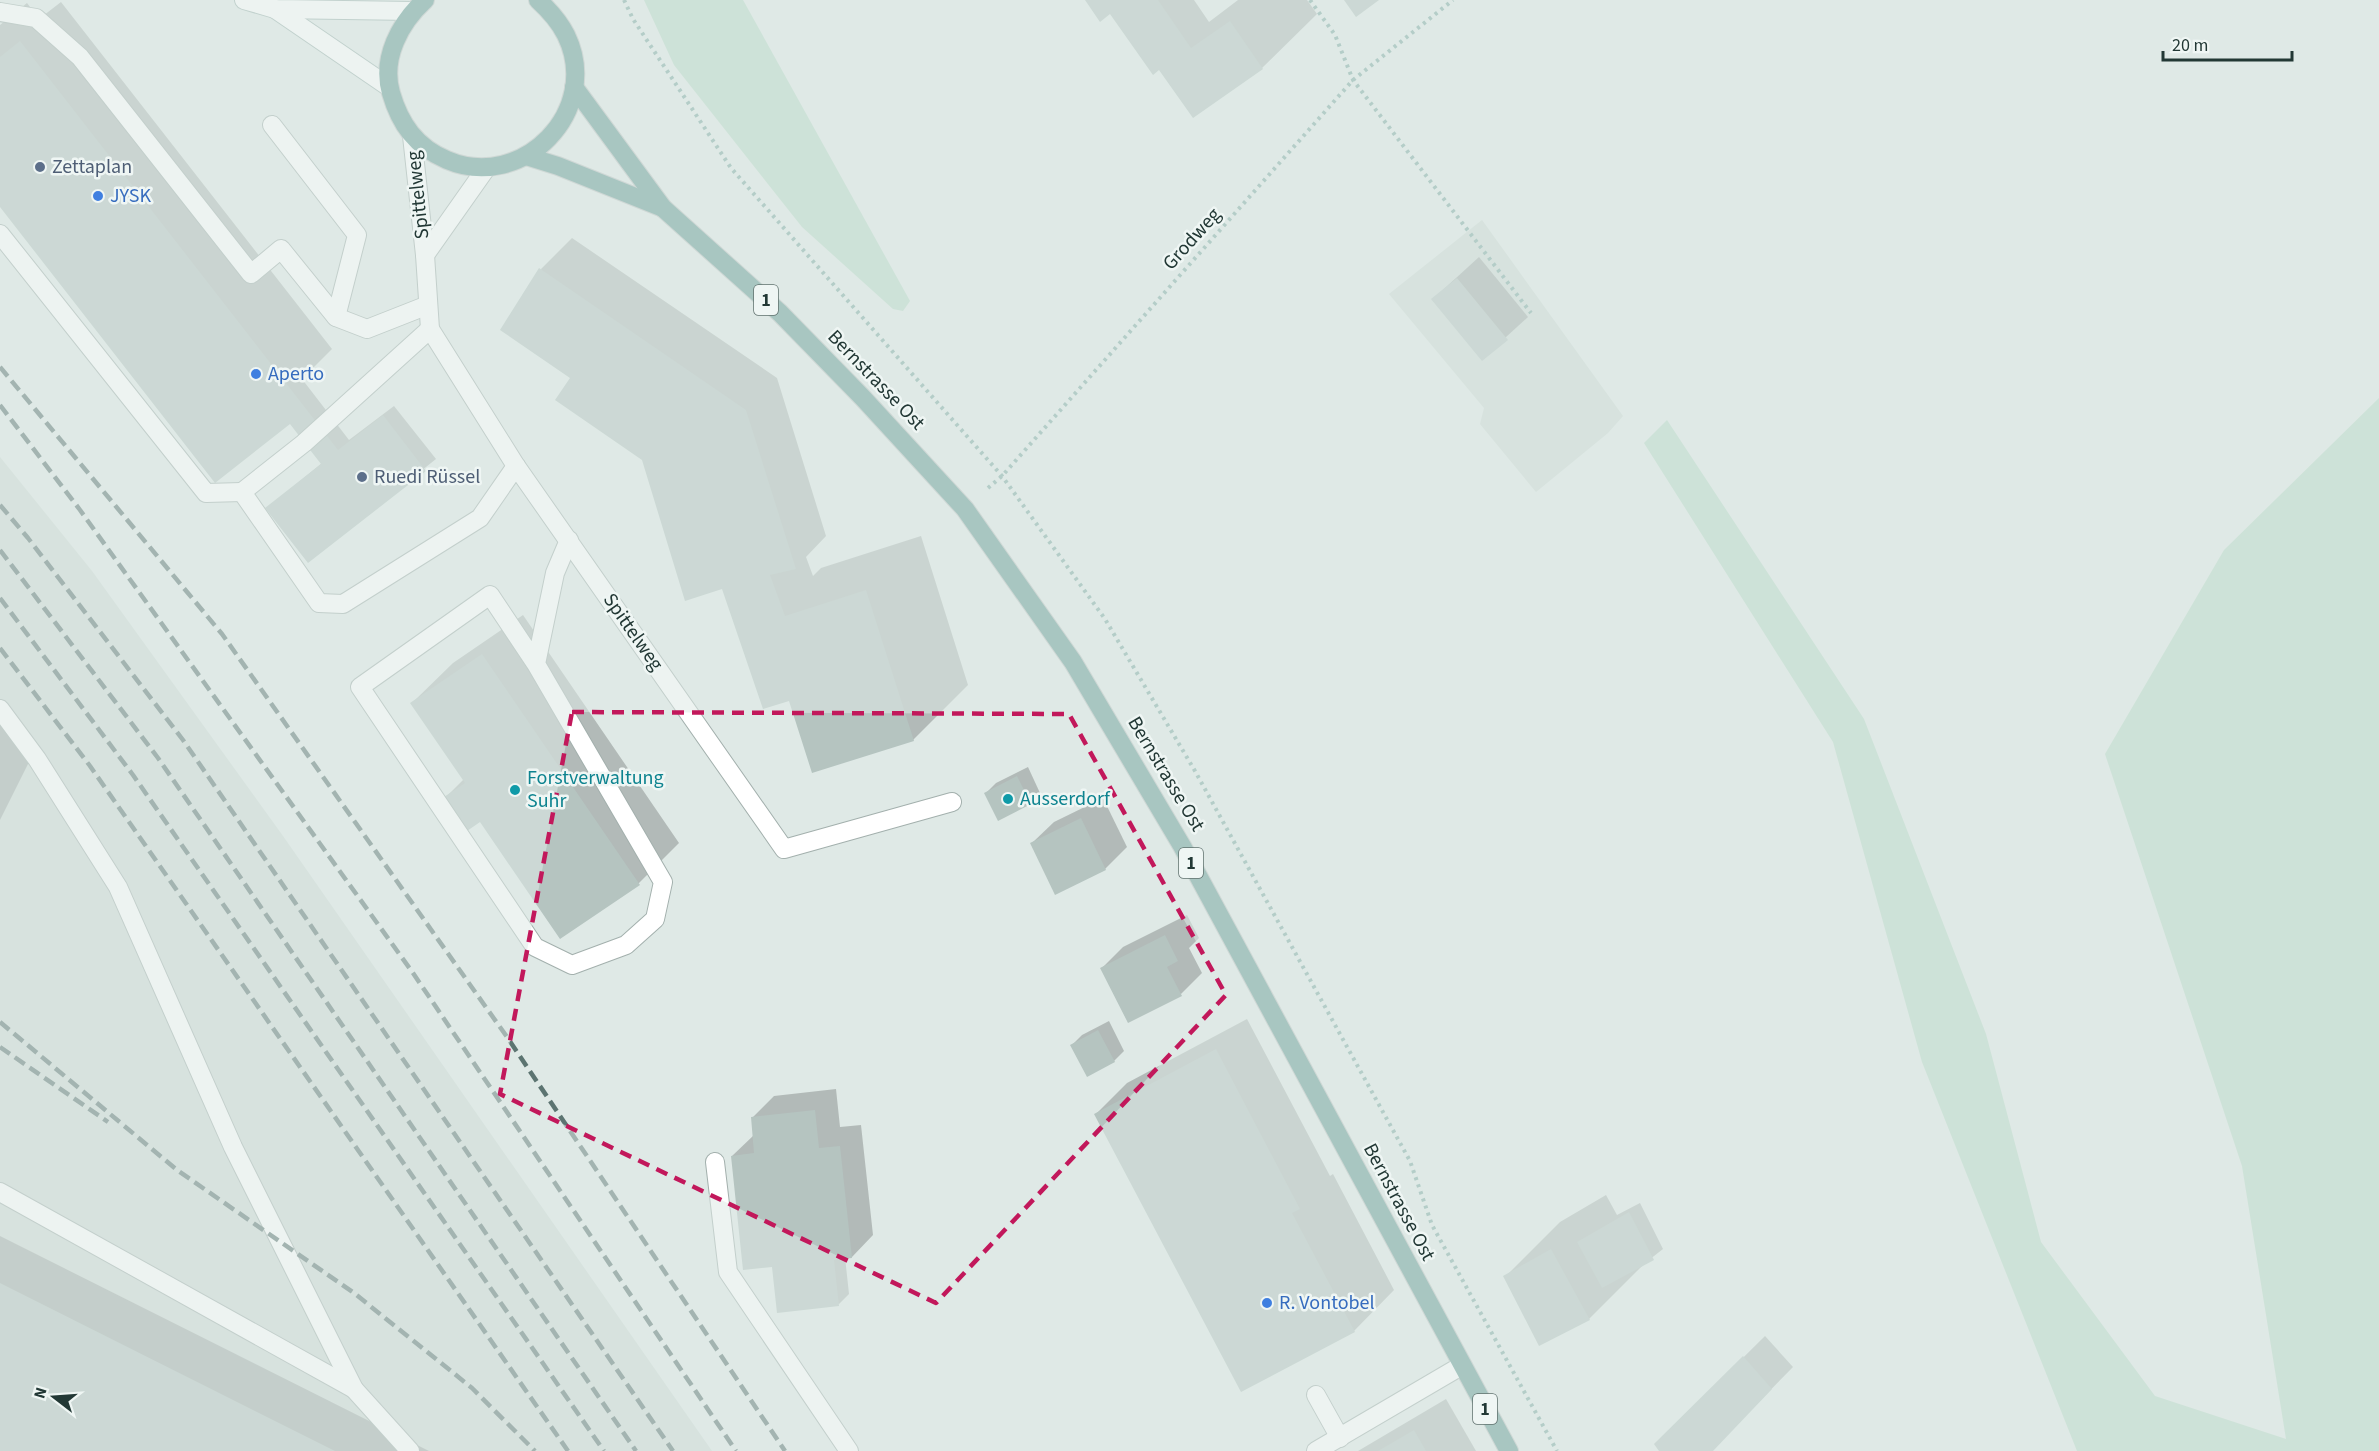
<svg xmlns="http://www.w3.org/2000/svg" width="2379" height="1451" font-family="'Source Sans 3',sans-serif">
<rect width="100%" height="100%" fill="#dfe9e6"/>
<g fill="#ced9d5">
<polygon points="1482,220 1623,416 1608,433 1536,492 1480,424 1484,408 1389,294"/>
<polygon points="0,457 92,571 283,836 712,1451 0,1451"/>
</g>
<g fill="#b9d9c7">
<polygon points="644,0 743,0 910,301 903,311 893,309 802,227 674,65"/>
<polygon points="2379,398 2379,1451 2077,1451 1922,1062 1833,742 1644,443 1667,420 1864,719 1986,1034 2041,1242 2155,1396 2286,1439 2242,1166 2105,754 2224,550"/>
</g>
<g fill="#0003">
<polygon points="1087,0 1194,0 1209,22 1238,0 1307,0 1317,14 1262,68 1160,68 1111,12"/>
<polygon points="61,2 332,349 302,379 349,440 394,406 436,459 308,561 267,508 322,463 290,422 0,204 0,25 27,3 39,19"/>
<polygon points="572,238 777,378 826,536 806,557 813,576 821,568 921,536 968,685 913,740 790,698 643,459 572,377 541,269"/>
<polygon points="1479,257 1528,317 1482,359 1433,299"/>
<polygon points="523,615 679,843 639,883 561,937 480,820 446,797 464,779 412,703 453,663"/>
<polygon points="0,710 32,756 0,820"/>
<polygon points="1028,767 1040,793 1030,803 986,793 996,783"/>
<polygon points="1103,798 1127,847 1105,869 1032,843 1054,822"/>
<polygon points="1187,915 1199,938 1189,948 1202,973 1181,994 1102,968 1123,947"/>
<polygon points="1247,1019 1330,1176 1333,1174 1394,1290 1354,1331 1096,1114 1127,1083"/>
<polygon points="1109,1021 1124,1051 1114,1061 1072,1045 1082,1035"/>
<polygon points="836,1089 840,1127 861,1125 873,1235 852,1257 845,1257 849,1294 839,1304 774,1268 732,1156 754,1135 752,1118 774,1096"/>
<polygon points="1606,1195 1617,1215 1640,1203 1663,1249 1645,1263 1589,1319 1539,1344 1505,1277 1560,1222"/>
<polygon points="0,1236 429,1451 0,1451"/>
<polygon points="1765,1336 1793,1367 1711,1451 1661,1451 1656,1444"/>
<polygon points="1446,1399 1476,1451 1358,1451"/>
</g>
<g fill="#b5c4c0">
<polygon points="1085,0 1158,0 1191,48 1230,21 1263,69 1193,118 1159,70 1153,75 1110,14 1100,22"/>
<polygon points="1344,0 1379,0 1356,17"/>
<polygon points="20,41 338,450 383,415 426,471 308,563 265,508 321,464 290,424 215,483 0,207 0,57"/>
<polygon points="539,268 746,410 796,569 770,575 785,616 866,590 914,741 812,773 789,701 763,709 722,589 685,601 642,460 555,400 570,378 500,330"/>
<polygon points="1457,278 1508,340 1482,361 1431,299"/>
<polygon points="482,654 640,885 560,939 480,822 467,831 444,797 465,783 410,703"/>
<polygon points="1017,776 1031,804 998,821 984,793"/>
<polygon points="1081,818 1106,870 1055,895 1030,843"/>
<polygon points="1165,935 1178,961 1167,967 1182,996 1128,1023 1100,968"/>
<polygon points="1098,1030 1115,1062 1087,1077 1070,1045"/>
<polygon points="1216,1049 1300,1209 1292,1213 1355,1332 1241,1392 1094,1114"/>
<polygon points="815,1110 819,1148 840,1146 852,1258 834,1260 839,1306 777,1313 772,1267 743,1270 731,1156 754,1153 751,1117"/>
<polygon points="1629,1212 1654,1260 1602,1288 1577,1242"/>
<polygon points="1551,1249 1590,1320 1539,1346 1503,1276"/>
<polygon points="0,1283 335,1451 0,1451"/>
<polygon points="1743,1356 1772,1389 1713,1451 1659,1451 1654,1444"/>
<polygon points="1414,1430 1426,1451 1378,1451"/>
</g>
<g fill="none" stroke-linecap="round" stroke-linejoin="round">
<defs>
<g id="lane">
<polyline points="0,12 36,18 80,57 251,274 281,249 336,317 367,329 428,305"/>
<polyline points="272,125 357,235 336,317"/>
<polyline points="412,136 425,255 430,329 516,466 784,849 952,802"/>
<polyline points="0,234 206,493 242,492"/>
<polyline points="425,255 487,167"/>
<polyline points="430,329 304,443 242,492 319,603 343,604 480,518 516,466"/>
<polyline points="536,664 490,595 360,687 535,947 572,965 626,945 655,919 663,882 536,664 555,573 569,540"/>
<polyline points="0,709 37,759 118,887 233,1147 354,1389 410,1451"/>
<polyline points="715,1162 728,1272 849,1451"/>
<polyline points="0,1192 354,1389"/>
<polyline points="1316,1395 1340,1438"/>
<polyline points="1316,1451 1461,1366"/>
</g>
<g id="secondary">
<polyline points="244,0 275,9 413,11"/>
<polyline points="275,9 389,87"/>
</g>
<g id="primary">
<path d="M425 0C400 23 381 58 391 93 400 124 416 147 447 160 522 192 603 111 566 35 559 21 550 11 538 0"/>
<polyline points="574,87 663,208 780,313 863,398 965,509 1073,662 1182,846 1509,1451"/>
<polyline points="526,156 558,166 663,208"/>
</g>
</defs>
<use href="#lane" stroke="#a3b0ad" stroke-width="20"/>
<use href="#secondary" stroke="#9fb4b0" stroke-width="20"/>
<use href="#primary" stroke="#bdc3c2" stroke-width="20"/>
<g stroke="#82aba4" stroke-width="4" stroke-dasharray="3 4.5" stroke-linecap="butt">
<polyline points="624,0 633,19 731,168 1002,476 1105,619 1195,771 1410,1161 1432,1225 1557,1451"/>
<polyline points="1310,0 1335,35 1353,80 1531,313"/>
<polyline points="988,488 1002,476 1353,80 1453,0"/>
</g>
<use href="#lane" stroke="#fff" stroke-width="18"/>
<use href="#secondary" stroke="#fff" stroke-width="18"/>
<use href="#primary" stroke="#679c96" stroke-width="18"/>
<g stroke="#5c7471" stroke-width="4.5" stroke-dasharray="12 6" stroke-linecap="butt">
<polyline points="0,367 222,634 507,1037 785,1451"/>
<polyline points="0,405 80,510 413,973 736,1451"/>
<polyline points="0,505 28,538 183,740 673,1451"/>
<polyline points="0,550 158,758 636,1451"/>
<polyline points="0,598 133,775 604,1451"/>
<polyline points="0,648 90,766 568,1451"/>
<polyline points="0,1022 177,1170 354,1293 472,1388 535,1451"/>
<polyline points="0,1047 108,1122"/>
</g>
</g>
<path d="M0 0H2379V1451H0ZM572 712 1069 714 1226 995 936 1303 500 1094Z" fill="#dfe9e6" fill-opacity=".55" fill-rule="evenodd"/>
<path fill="none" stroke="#c2185b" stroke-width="4.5" stroke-dasharray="12 8" stroke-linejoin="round" d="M572 712 1069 714 1226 995 936 1303 500 1094Z"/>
<g fill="#5c6f8a" stroke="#eff6f4" stroke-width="2">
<circle cx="40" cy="167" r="6"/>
<circle cx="362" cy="477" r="6"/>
</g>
<g fill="#3f7fe0" stroke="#eff6f4" stroke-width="2">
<circle cx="98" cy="196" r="6"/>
<circle cx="256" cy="374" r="6"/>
<circle cx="1267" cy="1303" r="6"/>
</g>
<g fill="#0f9aa8" stroke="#eff6f4" stroke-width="2">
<circle cx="515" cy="790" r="6"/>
<circle cx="1008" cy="799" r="6"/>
</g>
<g text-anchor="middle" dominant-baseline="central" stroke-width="5" stroke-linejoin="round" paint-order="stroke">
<g fill="#eff6f4" stroke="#60716e" stroke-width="1.5">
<rect x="754" y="285" width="24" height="30" rx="4.5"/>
<rect x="1179" y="848" width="24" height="30" rx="4.5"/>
<rect x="1473" y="1394" width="24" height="30" rx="4.5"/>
</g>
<g font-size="18" font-weight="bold" fill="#223835">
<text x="766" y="300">1</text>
<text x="1191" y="863">1</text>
<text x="1485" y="1409">1</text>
</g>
<g font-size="20" fill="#4e5e75" stroke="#eff6f4" text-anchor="start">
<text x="52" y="167">Zettaplan</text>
<text x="374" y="477">Ruedi Rüssel</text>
</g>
<g font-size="20" fill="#223835" stroke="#eff6f4">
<text transform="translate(418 195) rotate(-96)">Spittelweg</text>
<text transform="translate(1192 239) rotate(-48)">Grodweg</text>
<text transform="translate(876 380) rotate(46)">Bernstrasse Ost</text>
<text transform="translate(633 632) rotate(55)">Spittelweg</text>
<text transform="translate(1166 774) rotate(59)">Bernstrasse Ost</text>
<text transform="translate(1399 1202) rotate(62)">Bernstrasse Ost</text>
</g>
<g font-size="20" fill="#366cbe" stroke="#eff6f4" text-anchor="start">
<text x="110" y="196">JYSK</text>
<text x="268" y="374">Aperto</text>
<text x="1279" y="1303">R. Vontobel</text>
</g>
<g font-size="20" fill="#0d838f" stroke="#eff6f4" text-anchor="start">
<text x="527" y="778">Forstverwaltung<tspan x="527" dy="23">Suhr</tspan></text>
<text x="1020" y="799">Ausserdorf</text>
</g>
</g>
<g transform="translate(54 1397) rotate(287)" stroke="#eff6f4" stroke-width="4.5" paint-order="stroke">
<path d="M0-4.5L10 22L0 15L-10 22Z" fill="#223835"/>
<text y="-9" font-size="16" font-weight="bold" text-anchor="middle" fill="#223835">N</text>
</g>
<path d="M2163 51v9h129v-9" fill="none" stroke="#223835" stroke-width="3"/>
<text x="2172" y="51" font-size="18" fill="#223835" stroke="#eff6f4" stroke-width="4.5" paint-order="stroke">20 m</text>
</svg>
